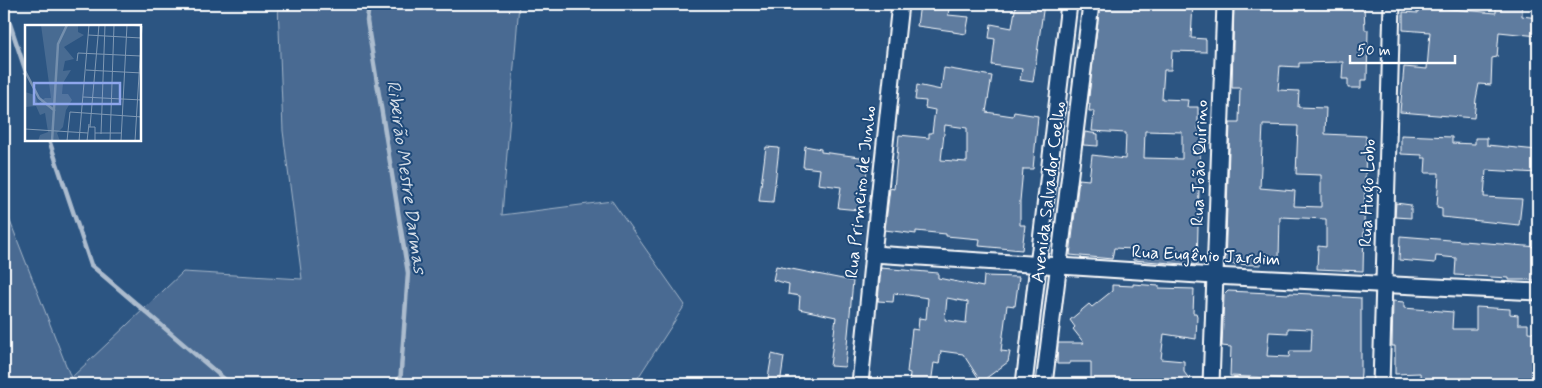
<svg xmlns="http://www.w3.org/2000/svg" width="1542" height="388" font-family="Mynerve,sans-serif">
<rect width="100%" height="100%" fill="#2c5582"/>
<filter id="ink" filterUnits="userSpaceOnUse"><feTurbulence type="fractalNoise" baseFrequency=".02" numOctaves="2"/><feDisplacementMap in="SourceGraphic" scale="10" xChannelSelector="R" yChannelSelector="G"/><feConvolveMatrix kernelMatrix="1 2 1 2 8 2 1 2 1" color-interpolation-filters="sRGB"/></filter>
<g filter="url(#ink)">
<polygon fill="#486b92" stroke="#a4b5c8" points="278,4 519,4 502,215 612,201 685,305 634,384 4,384 4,210 6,211 71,378 183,272 302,279 283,131"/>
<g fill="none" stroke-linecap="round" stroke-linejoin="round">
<g stroke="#acbcce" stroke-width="4.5">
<polyline points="369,4 367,21 408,273 400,384"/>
<polyline points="4,17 10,24 26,72"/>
<polyline points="49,140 91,265 230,384"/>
</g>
</g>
<g fill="#5e7c9f" stroke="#fff" fill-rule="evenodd">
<polygon points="920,4 950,4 948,15 969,17 966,34 953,32 953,31 917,26"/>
<polygon points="1016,4 1044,4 1033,82 1020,80 1022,69 992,65 995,39 989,38 991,24 1012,28"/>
<path d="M1100 4H1193L1191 38 1206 39V52L1172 51 1171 70H1164L1162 99 1188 100 1187 107H1198V129H1202V149L1200 150 1197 265 1133 260V249L1114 248 1112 259 1070 255 1079 179 1089 180 1092 155 1125 159 1126 133 1092 131 1094 111H1089L1090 104H1088ZM1145 131 1182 132V159L1144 158Z"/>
<path d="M1234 4H1301L1300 9 1324 7V4H1344L1343 6 1364 5 1365 30H1368L1367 80H1361V88H1348V79H1342L1343 62 1299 63V67L1280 66 1278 90 1299 91 1298 107 1326 108 1325 134 1366 136 1363 271 1317 269 1318 246 1326 247V219L1280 217 1279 258H1261V265L1225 264 1230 123H1239L1240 88H1232ZM1263 125 1298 126 1296 174 1321 175V207L1294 206 1295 191 1260 188Z"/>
<polygon points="1496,4 1522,4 1522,16 1538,18 1538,36 1499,32 1497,57 1492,58 1491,85 1479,84 1476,99 1474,118 1400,112 1404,67 1427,69 1430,32 1403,30 1403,12 1418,13 1419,5 1439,7 1439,8 1496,13"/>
<path d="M944 68 992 76 986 112 1013 116 1014 112 1038 116 1033 169H1023L1020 201V225H1025L1022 250 979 246 980 239 946 236V234L916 231V234L885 230 890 188 894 189 899 135 929 138V133H932L935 110 925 108 926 101 915 100 917 85 941 90ZM945 125 967 128V162L941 160Z"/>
<polygon points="1085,132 1098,134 1098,146 1083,145"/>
<polygon points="1401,135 1452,137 1452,143 1475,144 1475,138 1487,138 1487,145 1537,150 1537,153 1538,154 1538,173 1486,170 1484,197 1522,199 1519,225 1442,217 1442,208 1437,207 1439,173 1425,173 1426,158 1422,158 1422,155 1401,154"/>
<polygon points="805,146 821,149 821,152 868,158 865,190 863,189 859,210 838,208 841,187 818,184 820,169 803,167"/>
<polygon points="766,147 779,148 773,202 759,201"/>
<polygon points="1396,203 1411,205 1411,218 1395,217"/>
<polygon points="1400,236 1538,247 1538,280 1509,280 1509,278 1455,275 1456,258 1436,256 1435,263 1399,260"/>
<polygon points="776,266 853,281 845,367 830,366 836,317 799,309 800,296 788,294 789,284 773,280"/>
<path d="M881 268 938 273V278L983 287 984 276 1019 277 1015 306 1007 305 1001 351 1010 352 1008 362 981 382 963 354 941 351 939 364 934 363 931 384H909L910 373 907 372 912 329 918 330 919 318 926 319 928 298 894 293 893 302 878 301ZM947 298 968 302 966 323 945 320Z"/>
<polygon points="1133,284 1159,286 1159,288 1194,289 1193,313 1196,313 1197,316 1196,339 1164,334 1161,359 1184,361 1184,372 1193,384 1091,384 1091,362 1070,362 1070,364 1057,364 1058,343 1084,343 1073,329 1075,327 1070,320 1089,304 1092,307 1112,291 1112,285 1133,286"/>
<path d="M1228 291 1290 294V293L1312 294V295L1361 298V372L1360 384H1310V380L1230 376 1231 347 1222 346 1224 295ZM1288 328 1312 329 1311 351H1290L1289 357 1267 356 1269 332 1288 333Z"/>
<polygon points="1393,301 1404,302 1404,308 1453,312 1452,329 1476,329 1476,307 1510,309 1510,314 1518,315 1518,324 1528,324 1528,332 1538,333 1538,384 1504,384 1504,382 1478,380 1478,384 1421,384 1420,373 1395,374 1395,346 1392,346"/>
<polygon points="772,354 784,357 780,384 767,384"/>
</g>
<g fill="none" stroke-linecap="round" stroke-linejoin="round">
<defs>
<g id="minor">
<polyline points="873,254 1214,276 1538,292"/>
<polyline points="860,384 873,254 900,4"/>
<polyline points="1024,384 1069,4"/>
<polyline points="1044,384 1091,4"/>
<polyline points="1211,384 1225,4"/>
<polyline points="1381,384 1392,4"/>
</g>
</defs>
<use href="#minor" stroke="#fff" stroke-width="19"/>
<use href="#minor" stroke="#1f4a7a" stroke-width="15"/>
</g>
</g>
<g text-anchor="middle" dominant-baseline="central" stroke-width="4" stroke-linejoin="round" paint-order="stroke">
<g font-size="18" fill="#fff" stroke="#1f4a7a">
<text transform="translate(1200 163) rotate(-88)">Rua João Quirino</text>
<text transform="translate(861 192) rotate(-84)">Rua Primeiro de Junho</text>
<text transform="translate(1049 192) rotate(-83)">Avenida Salvador Coelho</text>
<text transform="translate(1368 193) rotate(-88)">Rua Hugo Lobo</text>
<text transform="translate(1206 256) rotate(3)">Rua Eugênio Jardim</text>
</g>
<g font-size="19" font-style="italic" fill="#d5dde6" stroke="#1f4a7a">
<text transform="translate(406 177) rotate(82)">Ribeirão Mestre Darmas</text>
</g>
</g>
<g transform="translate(25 25)">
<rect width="116" height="116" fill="#2c5582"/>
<path d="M16 0H53V7L59 10 39 22 49 34 40 36 38 46 46 45 38 58 37 69H43L47 75 41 85 38 102 32 108 35 116H13L15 110 23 107 20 88 15 90 11 81 0 82V67L10 70 13 79 20 73H26Z" fill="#486b92"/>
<path fill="none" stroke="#748fad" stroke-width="2.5" d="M0 46 14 73 30 86M27 116 33 19 42 0"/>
<path fill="none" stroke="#8099b4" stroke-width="1" d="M99 0 117 1M63 10 116 13M52 36 53 28 116 31M61 45 117 48M58 72 117 75M64 102H70V116M65 102 74 0M0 104 63 108M70 108H96M76 109 80 0M42 116 45 87 117 92M54 116 64 0M62 116 64 99M85 116 89 0M96 116 102 0M110 116 117 1"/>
<path fill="#8ea6ec" fill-opacity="0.15" stroke="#8ea6ec" stroke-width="2.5" d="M9 58H95V79H9Z"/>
<rect width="116" height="116" fill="none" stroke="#fff" stroke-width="2.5"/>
</g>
<rect width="1542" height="388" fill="none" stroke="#1f4a7a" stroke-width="20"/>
<rect x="10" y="10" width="1522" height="368" fill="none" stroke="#fff" stroke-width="2" filter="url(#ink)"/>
<path d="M1350 55v8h105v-8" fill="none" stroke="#ffffff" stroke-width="2.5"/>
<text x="1357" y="55" font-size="15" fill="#ffffff" stroke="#1f4a7a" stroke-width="4" paint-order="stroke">50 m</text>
</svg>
